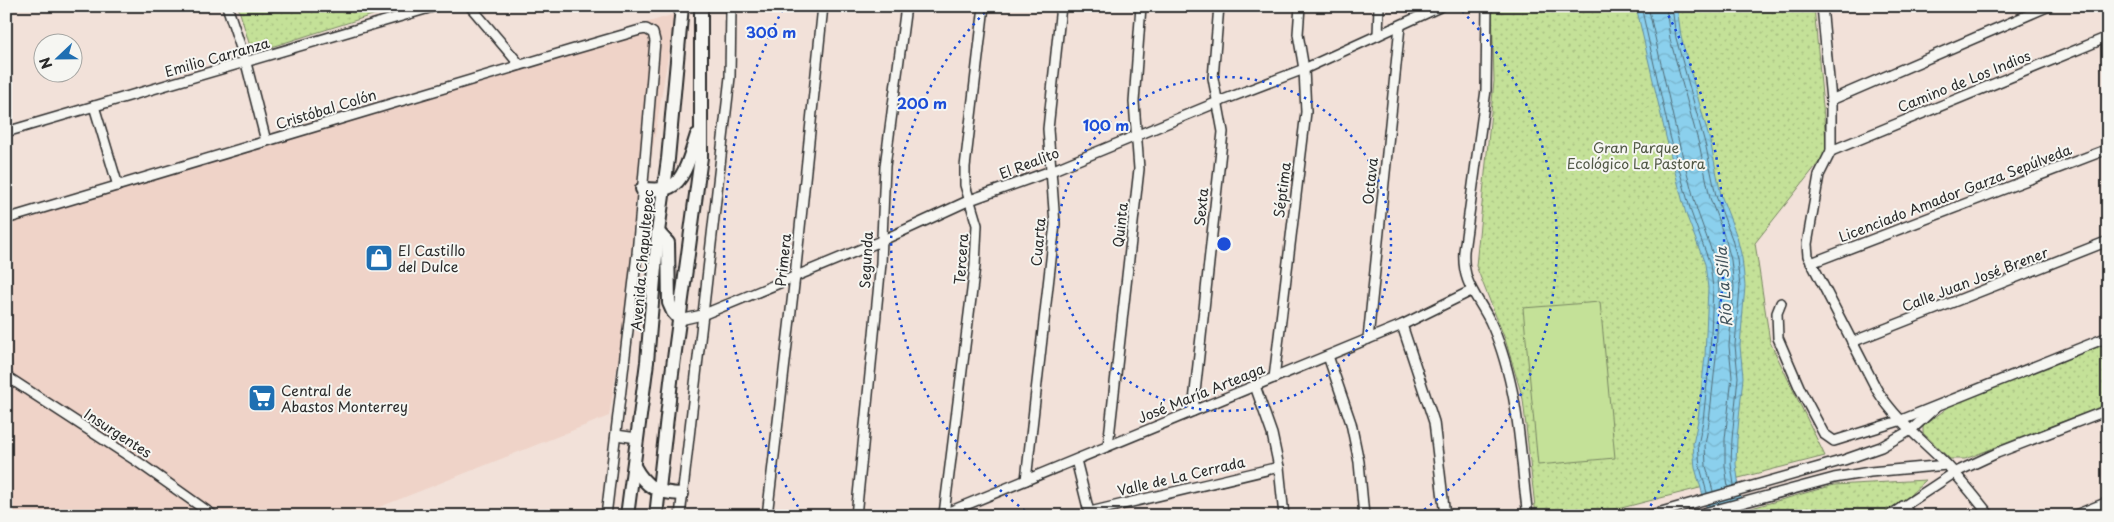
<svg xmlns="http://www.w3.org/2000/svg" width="2114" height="522" font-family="'Playpen Sans',sans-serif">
<defs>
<pattern id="green-dots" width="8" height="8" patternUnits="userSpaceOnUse" patternTransform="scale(1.25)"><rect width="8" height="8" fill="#c4e198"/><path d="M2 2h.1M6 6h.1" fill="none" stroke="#a9c183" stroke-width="1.8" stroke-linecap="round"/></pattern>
<pattern id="water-waves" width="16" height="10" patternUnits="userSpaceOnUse" patternTransform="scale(1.25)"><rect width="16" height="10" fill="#8bd0ed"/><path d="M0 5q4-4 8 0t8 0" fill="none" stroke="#78b3cb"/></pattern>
</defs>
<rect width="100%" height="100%" fill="#f2e1d9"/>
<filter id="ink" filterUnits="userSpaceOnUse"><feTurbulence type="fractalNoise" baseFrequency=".02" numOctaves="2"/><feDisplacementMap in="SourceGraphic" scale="10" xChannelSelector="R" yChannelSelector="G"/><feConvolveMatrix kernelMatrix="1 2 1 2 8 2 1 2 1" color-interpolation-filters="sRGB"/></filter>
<g filter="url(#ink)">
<polygon fill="#efd3c8" points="675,14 609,416 357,516 6,516 6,219"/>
<g fill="url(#green-dots)" stroke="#788662">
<polygon points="238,6 401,6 252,53"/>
<polygon points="1492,6 1814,6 1827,152 1755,243 1770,342 1825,456 1590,516 1536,516 1523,399 1505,339 1476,266 1494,81"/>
<polygon points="2108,343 2108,404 1965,459 1950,459 1923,433 1923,426 1954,403"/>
<polygon points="1926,480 1888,516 1723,516 1834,485"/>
</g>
<polygon fill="#c4e198" stroke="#788662" points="1600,302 1615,458 1538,465 1523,308"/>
<polygon fill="url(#water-waves)" stroke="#658e9f" points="1636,6 1677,6 1681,37 1711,145 1721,195 1737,237 1742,258 1745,286 1740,346 1743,377 1737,439 1736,464 1740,495 1748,516 1709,516 1695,468 1693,444 1698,420 1705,356 1708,288 1705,264 1686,214 1666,137"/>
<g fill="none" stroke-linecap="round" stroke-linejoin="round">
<g stroke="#516d79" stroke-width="1">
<polyline points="1641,6 1670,136 1691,212 1710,264 1713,288 1710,356 1703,421 1698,445 1700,467 1707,493"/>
<polyline points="1648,6 1677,135 1697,210 1716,263 1719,288 1716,357 1709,422 1705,445 1706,466 1713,491"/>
<polyline points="1666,6 1670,39 1700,148 1710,198 1726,241 1731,260 1734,287 1729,346 1732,377 1725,439 1725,465 1728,487"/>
<polyline points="1672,6 1676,38 1706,147 1716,196 1732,239 1737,259 1740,287 1735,345 1738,377 1732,439 1731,464 1734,485"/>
</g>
<defs>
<g id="minor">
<polyline points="227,6 246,63 266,141"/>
<polyline points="470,6 520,65"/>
<path d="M1487 6 1486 90 1464 251C1462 283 1476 294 1490 321 1500 342 1507 367 1512 390 1521 431 1522 474 1528 516"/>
<path d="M1822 6 1831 100V151L1819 175 1807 244 1808 256 1877 390C1896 420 1920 438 1945 463 1961 479 1976 498 1990 516"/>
<polyline points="1378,35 1379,6"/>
<polyline points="1831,100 2049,6"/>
<polyline points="94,106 118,186"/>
<polyline points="6,132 436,6"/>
<polyline points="1831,151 2108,37"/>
<polyline points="6,219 571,50 640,30 646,29 653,33 655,41 637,254 606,516"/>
<polyline points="1811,263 2108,149"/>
<polyline points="1781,303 1777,313 1778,338 1800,389 1824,434 1834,441 1899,421 2108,337"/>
<polyline points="680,320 702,315 881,241 970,200 1051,171 1218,102 1304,69 1442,6"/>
<polyline points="1402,325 1434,422 1445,516"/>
<polyline points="1368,339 1400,26"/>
<polyline points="1852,342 2108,241"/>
<polyline points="1328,356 1351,423 1359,462 1364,516"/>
<polyline points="6,376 138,462 214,516"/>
<polyline points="1274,378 1306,112 1304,69 1298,34 1300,6"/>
<polyline points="1255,386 1272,434 1279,467 1284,516"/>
<polyline points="1193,411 1223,132 1213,78 1219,6"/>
<polyline points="616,435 637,438"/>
<polyline points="1108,446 1139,169 1134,102 1141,6"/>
<polyline points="1076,460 1090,516"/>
<polyline points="1026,480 1055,224 1048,129 1061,6"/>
<polyline points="1903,506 1911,516"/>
<polyline points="1090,512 1279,467"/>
<polyline points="944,514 975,266 977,225 965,185 965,167 984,6"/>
<polyline points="680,516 730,77 731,6"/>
<polyline points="767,516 795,276 823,6"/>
<polyline points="856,516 881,263 885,166 906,6"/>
<polyline points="939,516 1402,325 1471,291"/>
<polyline points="1647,516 1844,460 1881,447 1911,430 1935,408"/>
<polyline points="1693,516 1834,478 1870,472 1947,465"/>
<polyline points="1889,516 1954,473 1997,453 2108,410"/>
<polyline points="2073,516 2108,502"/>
</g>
<g id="secondary">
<path d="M642 189C651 189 661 191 670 187 685 181 692 149 697 135"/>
<polyline points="658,232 668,243 669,303 673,312 680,320"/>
<path d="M634 466C646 488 657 493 682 494"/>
<polyline points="627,516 647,362 658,232 668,159 682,6"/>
<polyline points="656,516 671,381 701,157 701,6"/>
</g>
</defs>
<use href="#minor" stroke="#2b2b2b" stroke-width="12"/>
<use href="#secondary" stroke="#2b2b2b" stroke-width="16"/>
<use href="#minor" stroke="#f6f6f2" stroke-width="9"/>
<use href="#secondary" stroke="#f6f6f2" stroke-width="12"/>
</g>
</g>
<g fill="none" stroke="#1d4ed8" stroke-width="2.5" stroke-dasharray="2.5 5">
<circle cx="1224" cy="244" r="167"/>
<path d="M1031 515A333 333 0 0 1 991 6M1457 6A333 333 0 0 1 1417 515"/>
<path d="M802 513A500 500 0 0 1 783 9M1665 9A500 500 0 0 1 1646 513"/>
</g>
<defs>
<symbol id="shop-square" viewBox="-11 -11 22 22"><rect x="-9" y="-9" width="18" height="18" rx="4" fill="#1f6fb2" stroke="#f6f6f2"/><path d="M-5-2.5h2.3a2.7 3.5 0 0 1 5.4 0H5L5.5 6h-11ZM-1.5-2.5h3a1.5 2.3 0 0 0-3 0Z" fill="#fff"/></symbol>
<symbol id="supermarket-square" viewBox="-11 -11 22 22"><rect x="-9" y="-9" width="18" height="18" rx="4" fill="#1f6fb2" stroke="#f6f6f2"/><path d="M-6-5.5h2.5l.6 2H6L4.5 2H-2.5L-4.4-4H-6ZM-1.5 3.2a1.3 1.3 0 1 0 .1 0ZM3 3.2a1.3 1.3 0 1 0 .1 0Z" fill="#fff"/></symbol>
</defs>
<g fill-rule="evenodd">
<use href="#shop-square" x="363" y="242" width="32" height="32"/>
<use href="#supermarket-square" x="246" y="382" width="32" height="32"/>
</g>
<g text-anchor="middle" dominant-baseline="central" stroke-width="4" stroke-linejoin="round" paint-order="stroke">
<g font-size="14" fill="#2b2b2b" stroke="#f6f6f2">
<text transform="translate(217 57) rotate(-16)">Emilio Carranza</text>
<text transform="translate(1964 81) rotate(-22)">Camino de Los Indios</text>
<text transform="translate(326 109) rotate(-17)">Cristóbal Colón</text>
<text transform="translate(1029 163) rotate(-21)">El Realito</text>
<text transform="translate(1370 181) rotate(-84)">Octava</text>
<text transform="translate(1282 190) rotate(-83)">Séptima</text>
<text transform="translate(1955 193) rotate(-21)">Licenciado Amador Garza Sepúlveda</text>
<text transform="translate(1201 207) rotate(-84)">Sexta</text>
<text transform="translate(1120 225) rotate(-84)">Quinta</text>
<text transform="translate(1038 242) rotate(-85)">Cuarta</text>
<text transform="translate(961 259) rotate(-86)">Tercera</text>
<text transform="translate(642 260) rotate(-85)">Avenida Chapultepec</text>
<text transform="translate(783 260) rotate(-84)">Primera</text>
<text transform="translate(866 260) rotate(-87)">Segunda</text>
<text transform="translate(1975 279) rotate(-21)">Calle Juan José Brener</text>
<text transform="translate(1201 393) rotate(-22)">José María Arteaga</text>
<text transform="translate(118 433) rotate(33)">Insurgentes</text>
<text transform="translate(1181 476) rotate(-13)">Valle de La Cerrada</text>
</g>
<g font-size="14" fill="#515846" stroke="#f6f6f2">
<text x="1636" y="147">Gran Parque<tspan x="1636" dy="16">Ecológico La Pastora</tspan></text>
</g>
<g font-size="14" fill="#2b2b2b" stroke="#f6f6f2" text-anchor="start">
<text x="398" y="250">El Castillo<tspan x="398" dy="16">del Dulce</tspan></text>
<text x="281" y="390">Central de<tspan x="281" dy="16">Abastos Monterrey</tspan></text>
</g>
<g font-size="15" font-style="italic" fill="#43545c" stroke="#f6f6f2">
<text transform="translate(1723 287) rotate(-94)">Río La Silla</text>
</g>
</g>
<circle cx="1224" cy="244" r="8" fill="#1d4ed8" stroke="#f6f6f2" stroke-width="2.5"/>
<g font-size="15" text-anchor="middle" font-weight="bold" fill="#1d4ed8" stroke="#f6f6f2" stroke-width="4" stroke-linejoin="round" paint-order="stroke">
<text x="771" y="38">300 m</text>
<text x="922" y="109">200 m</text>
<text x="1106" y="131">100 m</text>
</g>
<rect width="2114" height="522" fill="none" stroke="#f6f6f2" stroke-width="25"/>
<rect x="12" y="12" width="2089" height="497" fill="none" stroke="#2b2b2b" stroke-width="2" filter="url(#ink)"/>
<g transform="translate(58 58) rotate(248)"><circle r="24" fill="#f6f6f2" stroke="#a5a5a2"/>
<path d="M0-4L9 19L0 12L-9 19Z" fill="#1f6fb2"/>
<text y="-8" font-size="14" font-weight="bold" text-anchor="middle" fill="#2b2b2b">N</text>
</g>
</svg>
